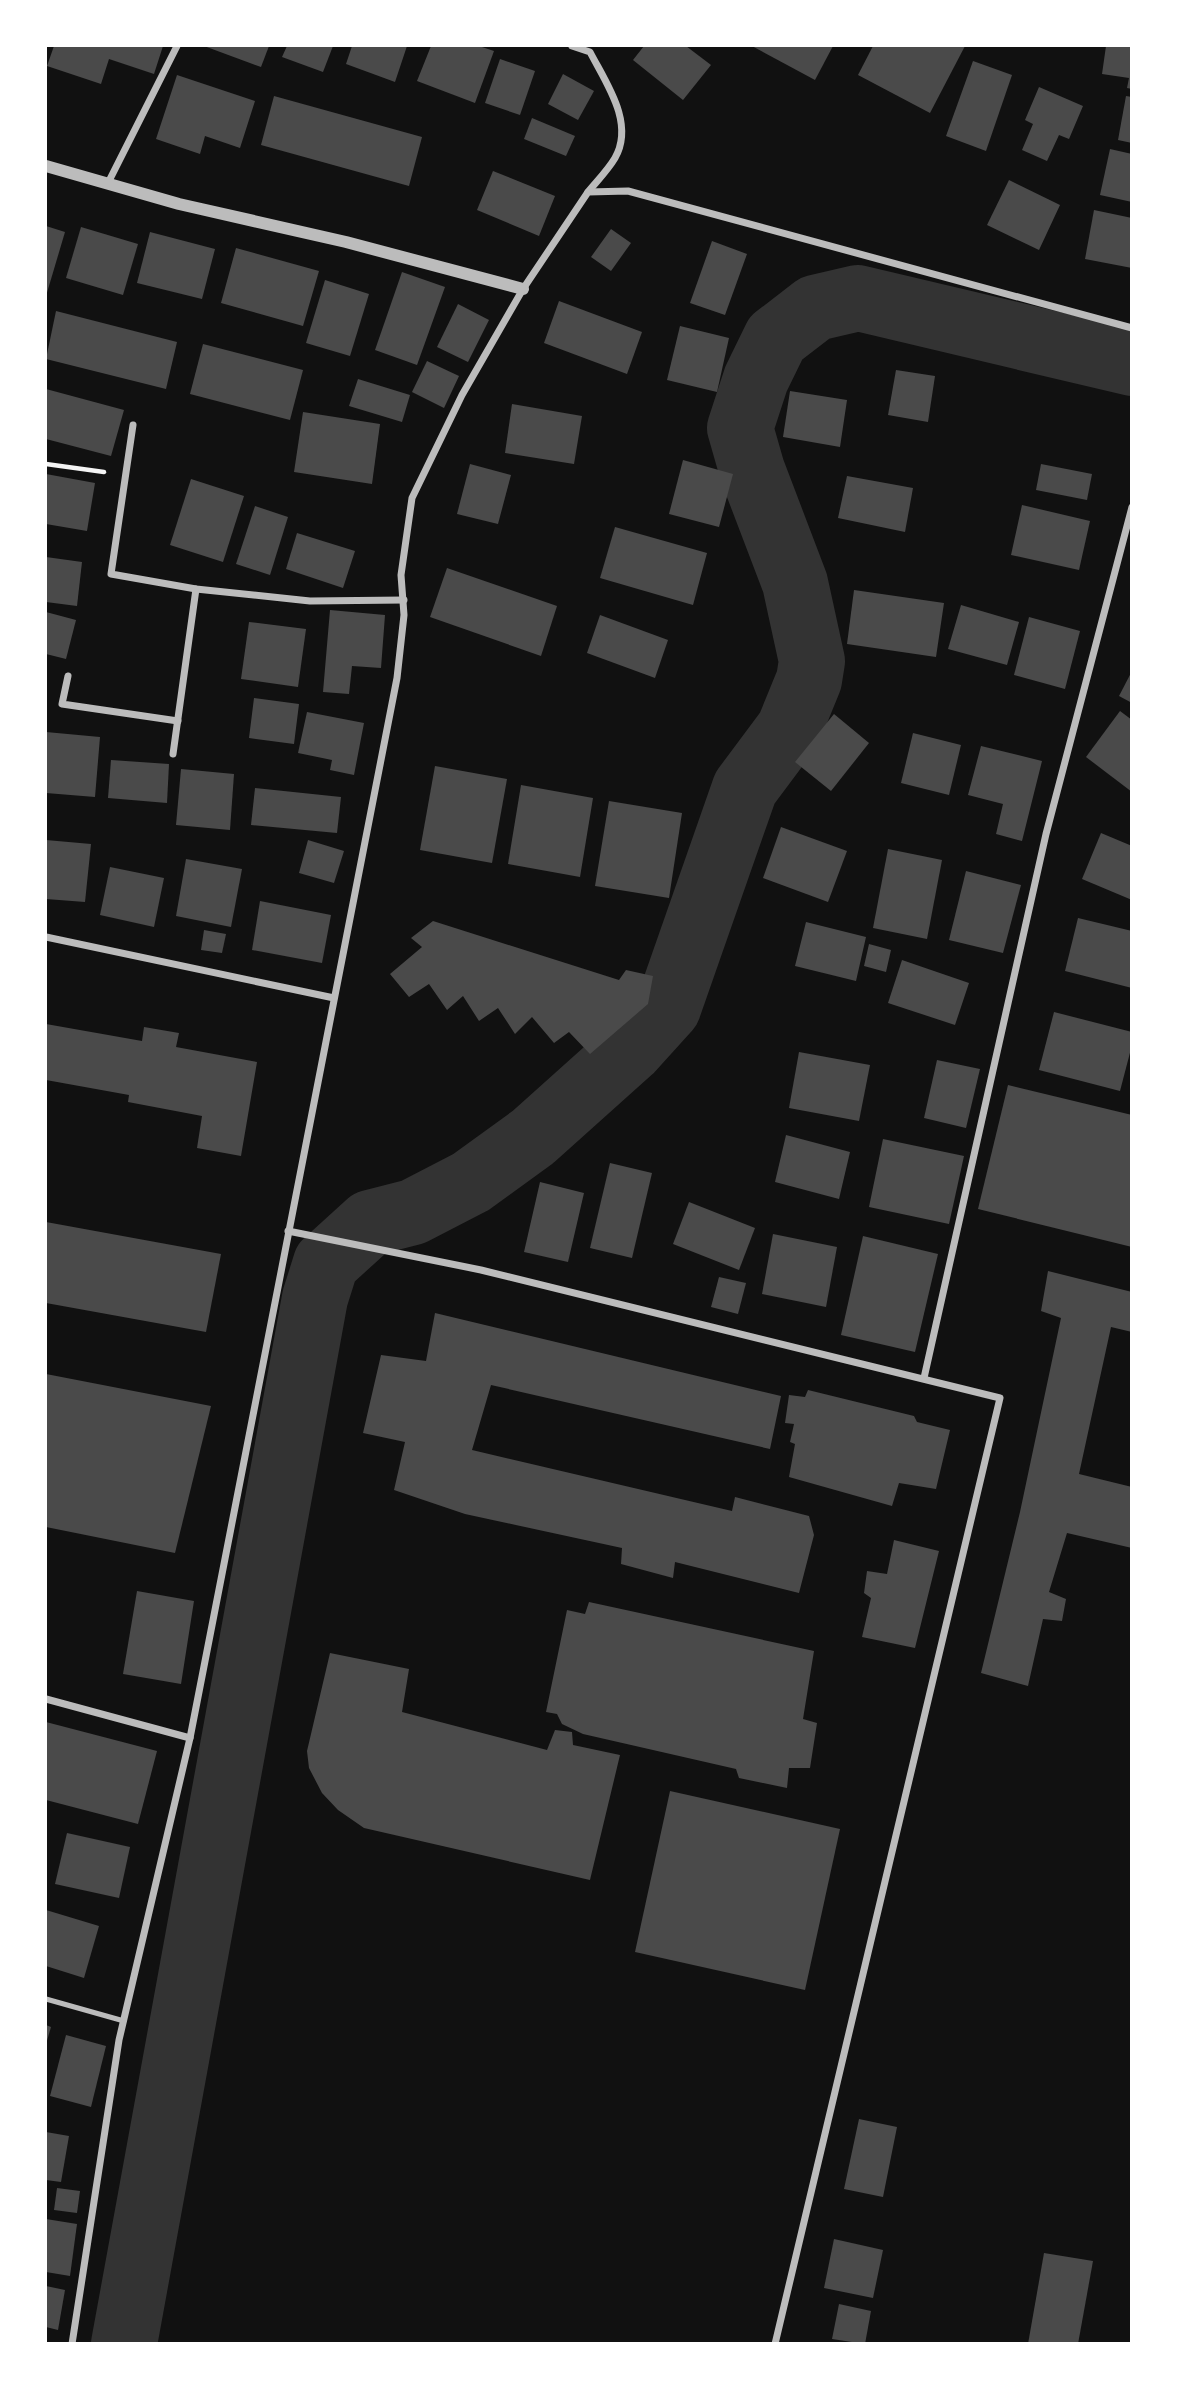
<svg xmlns="http://www.w3.org/2000/svg" width="1177" height="2389" font-family="'Roboto Condensed',sans-serif">
<rect width="100%" height="100%" fill="#111"/>
<g fill="none" stroke-linecap="round" stroke-linejoin="round">
<polyline stroke="#333" stroke-width="66" points="124,2344 315,1298 326,1263 370,1223 413,1212 471,1182 533,1137 630,1050 668,1008 745,788 789,729 809,680 812,661 795,583 752,470 740,428 756,379 776,338 815,308 858,298 1132,363"/>
</g>
<g fill="#4a4a4a">
<polygon points="54,46 163,46 154,74 109,59 101,84 47,66"/>
<polygon points="204,46 269,46 261,67"/>
<polygon points="287,46 333,46 323,72 282,57"/>
<polygon points="352,46 407,46 395,82 346,64"/>
<polygon points="431,46 479,46 494,51 475,103 417,81"/>
<polygon points="644,46 686,46 711,65 683,100 633,60"/>
<polygon points="752,46 833,46 815,80"/>
<polygon points="873,46 965,46 930,113 858,75"/>
<polygon points="1106,46 1132,46 1132,89 1127,88 1129,78 1102,74"/>
<polygon points="500,59 535,71 520,115 485,103"/>
<polygon points="973,61 1012,75 986,151 946,136"/>
<polygon points="563,74 594,91 578,120 548,104"/>
<polygon points="177,75 255,101 240,148 205,136 200,154 156,139"/>
<polygon points="1039,87 1083,106 1069,139 1059,135 1047,161 1022,150 1033,124 1025,120"/>
<polygon points="274,96 422,137 409,186 261,145"/>
<polygon points="1126,96 1132,97 1132,143 1118,140"/>
<polygon points="532,118 575,136 566,156 524,139"/>
<polygon points="1110,149 1132,154 1132,202 1100,195"/>
<polygon points="493,171 555,196 539,236 477,210"/>
<polygon points="1009,180 1060,205 1039,250 987,225"/>
<polygon points="1094,210 1132,218 1132,268 1085,259"/>
<polygon points="46,226 65,232 46,296"/>
<polygon points="81,227 138,244 123,295 66,278"/>
<polygon points="611,229 631,243 611,271 591,257"/>
<polygon points="150,232 215,249 202,299 137,283"/>
<polygon points="712,241 747,254 725,315 690,303"/>
<polygon points="236,248 319,271 303,326 221,303"/>
<polygon points="402,272 445,287 417,365 375,350"/>
<polygon points="325,280 369,294 350,356 306,343"/>
<polygon points="559,301 642,332 627,374 544,343"/>
<polygon points="458,304 489,320 468,362 437,347"/>
<polygon points="56,311 177,342 166,389 46,359"/>
<polygon points="680,326 729,338 717,392 667,380"/>
<polygon points="203,344 303,370 290,420 190,394"/>
<polygon points="427,361 459,376 444,408 412,392"/>
<polygon points="896,370 935,376 928,422 888,415"/>
<polygon points="358,379 410,395 402,422 349,406"/>
<polygon points="46,389 124,410 111,456 46,439"/>
<polygon points="790,391 847,400 840,447 783,437"/>
<polygon points="512,404 582,416 574,464 505,453"/>
<polygon points="303,412 380,424 372,484 294,472"/>
<polygon points="683,460 733,474 719,527 669,514"/>
<polygon points="470,464 511,475 498,524 457,514"/>
<polygon points="1041,464 1092,474 1087,500 1036,490"/>
<polygon points="46,474 95,483 87,531 46,524"/>
<polygon points="847,476 913,488 905,532 838,518"/>
<polygon points="191,479 244,496 223,562 170,545"/>
<polygon points="1022,505 1090,521 1079,570 1011,555"/>
<polygon points="255,506 288,517 270,575 236,564"/>
<polygon points="615,527 707,553 693,605 600,578"/>
<polygon points="297,533 355,551 343,588 286,569"/>
<polygon points="46,557 82,562 77,606 46,602"/>
<polygon points="447,568 557,606 541,656 430,617"/>
<polygon points="854,590 944,603 936,657 847,644"/>
<polygon points="961,605 1019,622 1007,665 948,649"/>
<polygon points="330,610 385,615 381,668 352,666 349,694 323,692"/>
<polygon points="46,612 76,620 66,659 46,654"/>
<polygon points="600,615 668,640 655,678 587,653"/>
<polygon points="1029,617 1080,631 1065,689 1014,675"/>
<polygon points="249,622 306,629 298,687 241,679"/>
<polygon points="1132,671 1132,703 1119,696"/>
<polygon points="254,698 299,704 294,744 249,738"/>
<polygon points="1120,711 1132,720 1132,792 1086,757"/>
<polygon points="307,712 364,723 354,775 330,770 332,760 298,753"/>
<polygon points="834,714 869,743 831,791 795,762"/>
<polygon points="46,732 100,737 95,797 46,793"/>
<polygon points="913,733 961,745 949,795 901,783"/>
<polygon points="981,746 1042,761 1022,841 996,834 1003,804 968,795"/>
<polygon points="111,760 169,764 167,803 108,798"/>
<polygon points="435,766 507,779 492,863 420,850"/>
<polygon points="181,769 234,774 230,830 176,825"/>
<polygon points="521,785 593,798 580,877 508,864"/>
<polygon points="255,788 341,797 337,833 251,825"/>
<polygon points="609,801 682,813 669,898 595,886"/>
<polygon points="781,827 847,851 828,902 763,878"/>
<polygon points="1101,833 1132,846 1132,900 1082,879"/>
<polygon points="46,840 91,844 85,902 46,899"/>
<polygon points="308,840 344,851 334,883 299,873"/>
<polygon points="888,849 942,860 927,939 873,928"/>
<polygon points="186,859 242,869 231,927 176,916"/>
<polygon points="110,867 164,878 154,927 100,915"/>
<polygon points="966,871 1021,885 1003,953 949,940"/>
<polygon points="260,901 331,915 322,963 252,950"/>
<polygon points="1078,918 1132,931 1132,988 1065,971"/>
<polygon points="433,921 619,980 626,970 653,976 648,1004 590,1054 569,1032 554,1043 532,1017 515,1034 498,1008 479,1021 463,996 447,1010 429,984 409,997 390,974 422,947 411,938"/>
<polygon points="806,922 866,937 856,981 795,966"/>
<polygon points="204,930 226,934 222,953 201,950"/>
<polygon points="869,944 891,950 886,972 864,966"/>
<polygon points="902,960 969,983 955,1025 888,1003"/>
<polygon points="1054,1012 1132,1032 1132,1045 1120,1091 1039,1070"/>
<polygon points="46,1024 142,1041 144,1027 179,1033 176,1047 257,1062 241,1156 197,1148 202,1116 128,1102 129,1095 46,1080"/>
<polygon points="799,1052 870,1065 859,1121 789,1108"/>
<polygon points="937,1060 980,1069 966,1128 924,1118"/>
<polygon points="1008,1085 1132,1115 1132,1247 978,1209"/>
<polygon points="786,1135 850,1152 839,1199 775,1182"/>
<polygon points="883,1139 964,1156 949,1224 869,1207"/>
<polygon points="610,1163 652,1173 632,1258 590,1248"/>
<polygon points="540,1182 584,1193 568,1262 524,1252"/>
<polygon points="689,1202 755,1228 739,1270 673,1244"/>
<polygon points="46,1222 221,1254 206,1332 46,1303"/>
<polygon points="773,1234 837,1247 826,1307 762,1294"/>
<polygon points="863,1236 938,1254 915,1352 841,1335"/>
<polygon points="1048,1271 1132,1292 1132,1332 1111,1327 1079,1474 1132,1487 1132,1548 1067,1533 1049,1592 1066,1599 1062,1621 1043,1619 1028,1686 981,1673 1020,1512 1061,1318 1041,1311"/>
<polygon points="719,1277 746,1283 738,1314 711,1307"/>
<polygon points="435,1313 781,1396 770,1449 491,1385 472,1450 732,1511 735,1497 809,1516 814,1535 799,1593 675,1562 673,1578 621,1564 622,1548 465,1514 394,1490 405,1442 363,1433 381,1355 426,1361"/>
<polygon points="46,1374 211,1406 175,1553 46,1527"/>
<polygon points="808,1390 914,1416 917,1422 950,1430 936,1489 899,1483 892,1506 789,1477 795,1444 790,1442 794,1424 785,1423 789,1395 805,1397"/>
<polygon points="894,1540 939,1551 915,1648 862,1637 871,1598 864,1593 867,1571 887,1574"/>
<polygon points="137,1591 194,1601 181,1684 123,1674"/>
<polygon points="589,1602 814,1651 803,1719 817,1723 810,1768 789,1768 787,1788 739,1778 736,1769 583,1734 562,1724 557,1714 546,1712 567,1610 585,1614"/>
<polygon points="330,1653 409,1669 402,1712 547,1750 555,1730 572,1732 573,1745 620,1755 590,1880 364,1828 338,1810 322,1793 309,1768 307,1751"/>
<polygon points="46,1722 157,1751 138,1824 46,1800"/>
<polygon points="670,1791 840,1829 805,1990 635,1952"/>
<polygon points="67,1833 130,1847 119,1898 55,1884"/>
<polygon points="46,1910 99,1926 84,1978 46,1966"/>
<polygon points="46,2025 51,2027 46,2044"/>
<polygon points="66,2035 106,2046 91,2107 50,2096"/>
<polygon points="859,2119 897,2127 883,2197 844,2189"/>
<polygon points="46,2132 69,2136 61,2182 46,2180"/>
<polygon points="57,2188 80,2191 77,2213 54,2210"/>
<polygon points="46,2219 77,2224 70,2276 46,2272"/>
<polygon points="834,2239 883,2250 873,2298 824,2288"/>
<polygon points="1044,2253 1093,2261 1078,2344 1028,2344"/>
<polygon points="46,2286 65,2290 58,2330 46,2327"/>
<polygon points="839,2304 871,2311 865,2344 832,2339"/>
</g>
<g fill="none" stroke-linecap="round" stroke-linejoin="round">
<polyline stroke="#f5f5f5" stroke-width="4.5" points="46,464 104,472"/>
<polyline stroke="#bcbcbc" stroke-width="5" points="46,1999 124,2021"/>
<g stroke="#bcbcbc" stroke-width="7">
<path d="M572 46 590 52C606 83 635 123 615 158 608 170 597 181 588 192"/>
<polyline points="108,183 177,46"/>
<polyline points="133,425 111,574 196,589 310,601 404,600"/>
<polyline points="68,676 62,704 178,721"/>
<polyline points="173,754 196,589"/>
<polyline points="46,937 334,998"/>
<polyline points="288,1231 481,1270 1000,1398 775,2344"/>
<polyline points="924,1378 1046,834 1132,507"/>
<polyline points="46,1699 190,1738"/>
<polyline points="72,2344 119,2040 190,1738 397,678 404,615 401,575 412,498 462,395 523,289 588,192 628,191 1132,328"/>
</g>
<polyline stroke="#bcbcbc" stroke-width="12" points="46,166 179,204 346,242 523,289"/>
</g>
<rect width="1177" height="2389" fill="none" stroke="#ffffff" stroke-width="94"/>
</svg>
